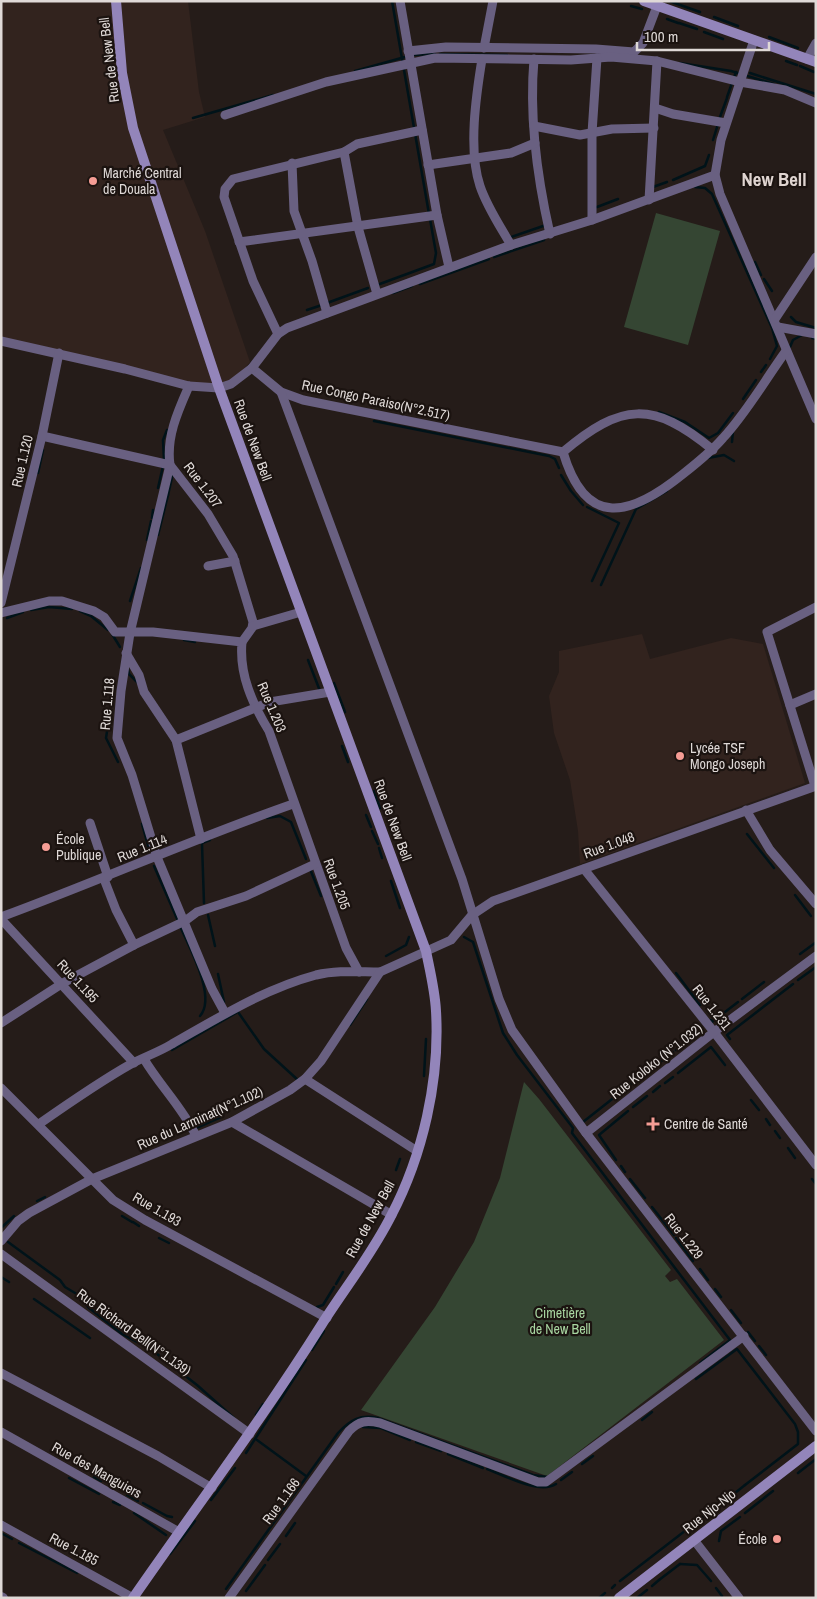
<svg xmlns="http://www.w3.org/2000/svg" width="817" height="1599" font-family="'Archivo Narrow',sans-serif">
<rect width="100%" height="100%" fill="#251c19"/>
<g fill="#32231e">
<polygon points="1,1 188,1 199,92 205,117 163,130 205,231 250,362 226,388 197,389 1,344"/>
<polygon points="642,634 650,659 731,638 763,644 805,783 580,864 578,831 570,780 554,733 549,696 559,672 559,651"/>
</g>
<g fill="#354633">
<polygon points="656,213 720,231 688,345 624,327"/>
<polygon points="524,1082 539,1099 671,1270 665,1276 670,1282 677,1279 724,1340 547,1476 361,1410 435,1307 474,1242 500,1178"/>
</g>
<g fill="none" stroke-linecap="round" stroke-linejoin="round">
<g stroke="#001319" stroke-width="2.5">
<polyline points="392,1 429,214"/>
<polyline points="669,1 700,12"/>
<polyline points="631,6 642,9"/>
<polyline points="714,17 738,26"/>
<polyline points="667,19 678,23"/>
<polyline points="679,23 697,29"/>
<polyline points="704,32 723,39"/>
<polyline points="769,37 798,48"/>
<polyline points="440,54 507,55"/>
<polyline points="786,61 797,65"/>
<polyline points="680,63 731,71 774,84"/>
<polyline points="800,66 814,72"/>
<polyline points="355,71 412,55 435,54"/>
<polyline points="750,73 816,94"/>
<polyline points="727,97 736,72"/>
<polyline points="720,117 727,98"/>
<polyline points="193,118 273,95"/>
<polyline points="713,140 718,124"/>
<polyline points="673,180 705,166 709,155"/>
<polyline points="653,187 667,182"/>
<polyline points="695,187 705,188 712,194 772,328 777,346 770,359"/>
<polyline points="597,207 618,199"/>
<polyline points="508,238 546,225"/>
<polyline points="494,257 544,240"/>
<polyline points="755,262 761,275"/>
<polyline points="764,279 772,291"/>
<polyline points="420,284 489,259"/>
<polyline points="377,285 434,264 436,253 430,219"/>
<polyline points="393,293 412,286"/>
<polyline points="327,303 368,288"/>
<polyline points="307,310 322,305"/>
<polyline points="791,317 796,322 816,328"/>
<polyline points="812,338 816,339"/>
<polyline points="790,347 793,340 802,335"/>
<polyline points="761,372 766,365"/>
<polyline points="743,399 756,380"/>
<polyline points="659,412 685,422 709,438 718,433 733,413"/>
<polyline points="374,421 549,456 555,459 559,468"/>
<polyline points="732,442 733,431"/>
<polyline points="708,458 724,455 734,461"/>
<polyline points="164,460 163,440 167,430"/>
<polyline points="38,473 43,450"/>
<polyline points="561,475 571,491 583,505"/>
<polyline points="158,488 163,466"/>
<polyline points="168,495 173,473"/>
<polyline points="587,507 619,523 592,581"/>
<polyline points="152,518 153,510"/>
<polyline points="158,535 168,495"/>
<polyline points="147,540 151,521"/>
<polyline points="601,585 636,509 667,491"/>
<polyline points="130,601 141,568"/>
<polyline points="31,610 49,607 72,609"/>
<polyline points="80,611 91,616 108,630"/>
<polyline points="7,618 23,612"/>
<polyline points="112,634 120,647"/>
<polyline points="184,640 195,642"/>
<polyline points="308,660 320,691"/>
<polyline points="128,669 129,674 138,683"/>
<polyline points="334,683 345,712"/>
<polyline points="108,725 106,738 118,762"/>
<polyline points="342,746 348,762"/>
<polyline points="374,791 380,808"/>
<polyline points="366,815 371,827"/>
<polyline points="267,818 280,816 291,822 306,859"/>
<polyline points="142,824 149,849"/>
<polyline points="372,831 378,844"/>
<polyline points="747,834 774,868"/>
<polyline points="202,843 210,840"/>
<polyline points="202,844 204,903"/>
<polyline points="379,848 382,858"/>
<polyline points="154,866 178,921"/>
<polyline points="310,869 321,896"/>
<polyline points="391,881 400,908"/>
<polyline points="795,895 811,916"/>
<polyline points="208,915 215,946"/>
<path d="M180 926C189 947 217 997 200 1016"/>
<polyline points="464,937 473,942 503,1033 517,1055 573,1128 572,1133 730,1340 700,1363"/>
<polyline points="800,954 815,943"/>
<polyline points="386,956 406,945 409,937"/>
<polyline points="676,973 700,1005"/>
<polyline points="218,974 224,1002"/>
<polyline points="798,980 816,967"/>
<polyline points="742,999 764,982"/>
<polyline points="238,1012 264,1049 299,1081"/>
<polyline points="711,1020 712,1022 738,1002"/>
<polyline points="350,1025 367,999"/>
<polyline points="730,1039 727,1035 793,984"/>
<polyline points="172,1050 236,1013"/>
<polyline points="676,1050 696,1035"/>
<polyline points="665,1058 673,1052"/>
<polyline points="678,1073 711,1047 725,1065"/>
<polyline points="424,1076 426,1039"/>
<polyline points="665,1083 673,1077"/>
<polyline points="620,1092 663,1060"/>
<polyline points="653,1092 660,1086"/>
<polyline points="751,1100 759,1110"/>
<polyline points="633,1107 647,1096"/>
<polyline points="766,1119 770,1125"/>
<polyline points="583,1122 616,1096"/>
<polyline points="196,1128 221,1117"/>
<polyline points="775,1131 780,1138"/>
<polyline points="788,1148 795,1158"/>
<polyline points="616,1160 599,1135 628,1111"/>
<polyline points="621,1166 625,1172"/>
<polyline points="396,1170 400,1159"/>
<polyline points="630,1179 645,1198"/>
<polyline points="812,1179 816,1184"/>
<polyline points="37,1201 45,1197"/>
<polyline points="652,1207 674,1235"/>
<polyline points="122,1216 132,1222"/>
<polyline points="133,1222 139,1226"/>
<polyline points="2,1227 14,1216"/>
<polyline points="159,1238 169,1243"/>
<polyline points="676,1238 693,1261"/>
<polyline points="8,1242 60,1280 65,1287 85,1299 88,1307 122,1334 152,1350 197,1385 234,1418"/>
<polyline points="354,1255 365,1236"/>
<polyline points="700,1269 708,1280"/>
<polyline points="1,1277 9,1282"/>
<polyline points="336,1284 343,1272"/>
<polyline points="715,1289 721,1297"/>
<polyline points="34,1299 90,1338"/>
<polyline points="317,1307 323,1305 334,1287"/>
<polyline points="731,1310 741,1323"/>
<polyline points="748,1332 755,1341"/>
<polyline points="759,1346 766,1355"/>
<polyline points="312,1350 324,1331"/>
<polyline points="696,1379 737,1349 795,1424 798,1432 798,1444 745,1485"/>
<polyline points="256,1415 263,1404"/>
<polyline points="642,1420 652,1412"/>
<polyline points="363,1427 381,1428 410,1440"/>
<polyline points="257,1440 306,1476"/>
<polyline points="416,1442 441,1451"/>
<polyline points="246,1453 306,1360"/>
<polyline points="448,1454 483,1468"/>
<polyline points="582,1464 593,1456"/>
<path d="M487 1469C504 1475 539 1495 556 1484"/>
<polyline points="798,1473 816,1459"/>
<polyline points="94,1477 101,1481"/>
<polyline points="69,1478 99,1494"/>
<polyline points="561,1480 572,1472"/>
<polyline points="127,1495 138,1501"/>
<polyline points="730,1497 745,1485"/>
<polyline points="211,1500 235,1468"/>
<polyline points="113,1502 120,1505"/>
<polyline points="143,1503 167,1516 172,1517"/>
<polyline points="134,1513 166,1535"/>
<polyline points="745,1513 773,1491"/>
<polyline points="703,1517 730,1496"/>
<polyline points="1,1533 12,1539"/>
<polyline points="286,1536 295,1523"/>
<polyline points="719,1541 721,1531 740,1517"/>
<polyline points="19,1543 77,1573"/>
<polyline points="170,1554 195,1521"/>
<polyline points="268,1560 280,1544"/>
<polyline points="680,1564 697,1565 711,1581"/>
<polyline points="659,1580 680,1564"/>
<polyline points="620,1581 703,1517"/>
<polyline points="652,1586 659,1580"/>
<polyline points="612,1588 615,1585"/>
<polyline points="716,1588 722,1596"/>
<path d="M226 1589 338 1433C350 1420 360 1414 378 1418L533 1475 547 1477"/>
<polyline points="246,1591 265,1565"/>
<polyline points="599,1598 605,1593"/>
<polyline points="637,1598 647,1590"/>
</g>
<g stroke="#696081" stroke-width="9">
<polyline points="400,1 437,215 449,267"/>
<polyline points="754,40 721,140 715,175 720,194 816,419"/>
<polyline points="484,48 493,1"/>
<polyline points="408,51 446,47 596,49 634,52 643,43 659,1"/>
<path d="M482 59C476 96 468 150 480 186 487 207 500 226 511 245"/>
<path d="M534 59C529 117 537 177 550 234"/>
<polyline points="807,59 816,43"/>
<polyline points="655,108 673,114 726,123"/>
<polyline points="225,115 326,82 435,58 571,60 611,57 657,61 740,82 785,90 816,103"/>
<polyline points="534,126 580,135 612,129 654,128"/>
<polyline points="344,152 358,227 377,294"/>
<polyline points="292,163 294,211 312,261 327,313"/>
<polyline points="428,165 511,153 535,143"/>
<polyline points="649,200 657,61"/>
<polyline points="592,220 592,133 597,58"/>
<polyline points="239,242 437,215"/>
<polyline points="775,319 816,257"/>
<polyline points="778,327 816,334"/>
<polyline points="278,334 253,281 224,197 225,189 233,179 344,152 357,144 422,130"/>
<path d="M1 341 125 369 189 386 219 388 231 384 252 368 281 392 303 400 563 452C621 403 653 400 713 450"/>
<polyline points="252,368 278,334 287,328 511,245 592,220 715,175"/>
<path d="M189 386C178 411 166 437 170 465L130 633 121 691 117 738 132 775 157 857 212 989 225 1013"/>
<polyline points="281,392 462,879 499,999 512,1030 586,1133 816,1431"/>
<polyline points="42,436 170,465 208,514 233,556 253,622 252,628 242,642"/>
<path d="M563 452C586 530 631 516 683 474 697 463 711 452 723 438 747 412 765 380 786 351"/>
<polyline points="208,566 235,561"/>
<polyline points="1,603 42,436 59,353"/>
<path d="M1 613 49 601H62L94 611 104 617 115 632H153L242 642C239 674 252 703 269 731L346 948 359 972"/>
<polyline points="253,626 301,612"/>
<polyline points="126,653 139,675 144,692 176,740 201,839"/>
<polyline points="790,705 816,694"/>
<polyline points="176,740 270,702 330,692"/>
<polyline points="815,786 767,632 816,607"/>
<polyline points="746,810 770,850 816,904"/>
<polyline points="90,823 108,877"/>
<polyline points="584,869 714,1032 816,1165"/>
<polyline points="104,879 116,910 134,945"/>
<path d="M1 917C99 881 195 838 293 804"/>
<polyline points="1,919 134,1063"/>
<polyline points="1,1023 63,983 134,945 185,921 197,912 246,896 315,864"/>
<path d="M144 1059C160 1086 183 1108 196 1136"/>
<polyline points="305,1079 417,1151"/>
<polyline points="1,1088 113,1200 145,1220 327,1318"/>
<polyline points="232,1122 392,1215"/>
<path d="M39 1124C69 1103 99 1082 131 1064 144 1057 159 1052 172 1044 218 1018 264 989 316 975 337 970 358 972 380 972"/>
<polyline points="586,1133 714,1032 816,956"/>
<polyline points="1,1241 18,1221 29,1213 92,1179 232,1122 290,1090 305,1079 321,1061 380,972 451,940 472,915 493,901 816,786"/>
<polyline points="1,1254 250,1434"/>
<polyline points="1,1373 158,1456 212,1488"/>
<polyline points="1,1432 179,1532"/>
<polyline points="1,1525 133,1598"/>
<polyline points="694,1540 739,1598"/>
<path d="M229 1598 349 1431C359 1421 366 1420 380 1423L538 1482H546L744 1336"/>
</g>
<polyline stroke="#696081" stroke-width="10" points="1,1597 3,1598"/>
<g stroke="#9385ba" stroke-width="10">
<path d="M116 1 122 73 133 128 219 388 426 951C430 971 435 991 436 1011 440 1080 423 1155 391 1216 372 1254 345 1288 322 1324 263 1418 196 1507 133 1598"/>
<polyline points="644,1 816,62"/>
<polyline points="619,1598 816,1446"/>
</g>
</g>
<g fill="#f59c94" stroke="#1b1310" stroke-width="2">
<circle cx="93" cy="181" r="5"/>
<circle cx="680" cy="756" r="5"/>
<circle cx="46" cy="847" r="5"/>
<path d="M650.5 1116.5h5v5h5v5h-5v5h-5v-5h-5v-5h5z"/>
<circle cx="777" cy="1539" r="5"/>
</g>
<g text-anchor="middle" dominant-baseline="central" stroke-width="4.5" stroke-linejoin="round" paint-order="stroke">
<g font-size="14" fill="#dfd9d7" stroke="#1b1310">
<text transform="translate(109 60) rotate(-97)">Rue de New Bell</text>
<text transform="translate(376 400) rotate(12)">Rue Congo Paraiso(N°2.517)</text>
<text transform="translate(253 440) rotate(70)">Rue de New Bell</text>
<text transform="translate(22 461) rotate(-77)">Rue 1.120</text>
<text transform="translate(203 485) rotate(53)">Rue 1.207</text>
<text transform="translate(107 704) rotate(-85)">Rue 1.118</text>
<text transform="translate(272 707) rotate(67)">Rue 1.203</text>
<text transform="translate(393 820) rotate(70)">Rue de New Bell</text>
<text transform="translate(609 845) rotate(-20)">Rue 1.048</text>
<text transform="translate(142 848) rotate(-22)">Rue 1.114</text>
<text transform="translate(337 884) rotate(70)">Rue 1.205</text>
<text transform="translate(78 981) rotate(47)">Rue 1.195</text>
<text transform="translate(712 1007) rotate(52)">Rue 1.231</text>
<text transform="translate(656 1061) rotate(-38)">Rue Koloko (N°1.032)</text>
<text transform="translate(200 1118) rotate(-24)">Rue du Larminat(N°1.102)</text>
<text transform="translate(157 1209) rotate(30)">Rue 1.193</text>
<text transform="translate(370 1219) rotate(-61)">Rue de New Bell</text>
<text transform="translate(684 1236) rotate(52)">Rue 1.229</text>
<text transform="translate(134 1332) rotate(36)">Rue Richard Bell(N°1.139)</text>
<text transform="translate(97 1470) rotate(29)">Rue des Manguiers</text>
<text transform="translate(281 1501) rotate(-54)">Rue 1.166</text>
<text transform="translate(709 1511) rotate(-38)">Rue Njo-Njo</text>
<text transform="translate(74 1549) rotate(28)">Rue 1.185</text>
</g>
<g font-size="14" fill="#dfd9d7" stroke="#1b1310" text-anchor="start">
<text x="103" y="173">Marché Central<tspan x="103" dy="16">de Douala</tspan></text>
<text x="690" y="748">Lycée TSF<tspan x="690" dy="16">Mongo Joseph</tspan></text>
<text x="56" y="839">École<tspan x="56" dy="16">Publique</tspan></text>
<text x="664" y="1124">Centre de Santé</text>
<text x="767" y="1539" text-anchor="end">École</text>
</g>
<g font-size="14" fill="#a8d6a1" stroke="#1b1310">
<text x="560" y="1313">Cimetière<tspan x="560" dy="16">de New Bell</tspan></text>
</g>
<g font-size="19" font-weight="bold" fill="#dfd4d0" stroke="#1b1310">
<text x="774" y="179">New Bell</text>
</g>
</g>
<rect width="817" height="1599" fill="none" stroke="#dfd9d7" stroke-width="5"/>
<path d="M637 42v8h132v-8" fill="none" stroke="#dfd9d7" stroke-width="2.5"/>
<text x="644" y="42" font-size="15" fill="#dfd9d7" stroke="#1b1310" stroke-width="4" paint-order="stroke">100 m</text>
</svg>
